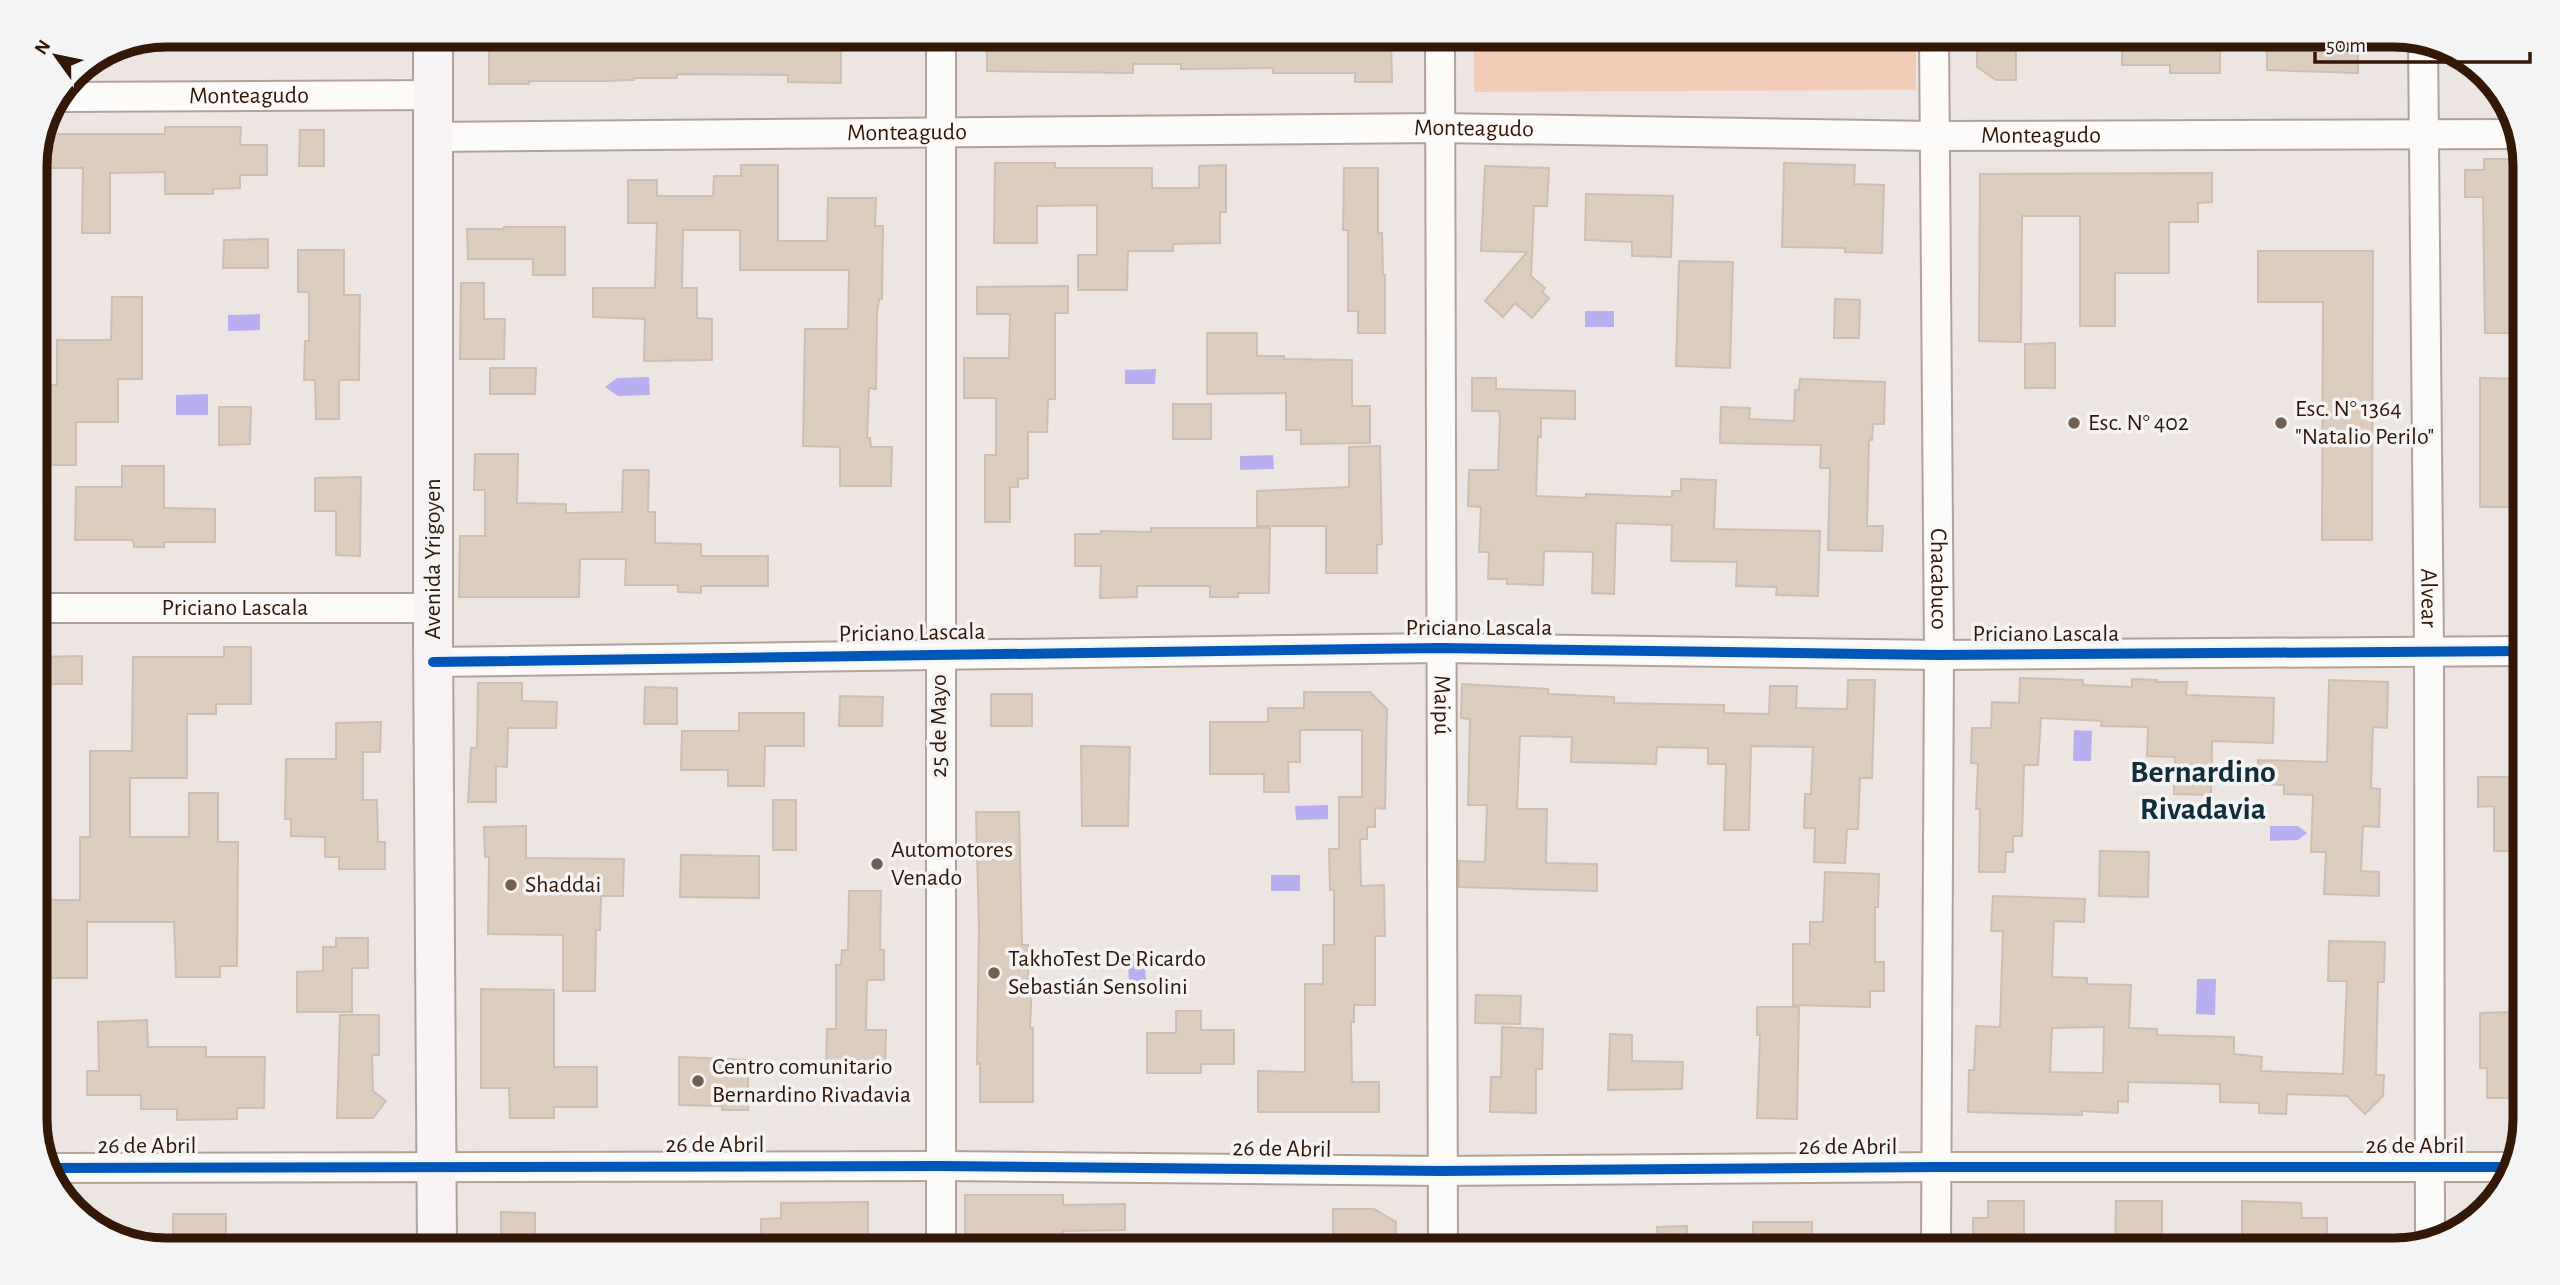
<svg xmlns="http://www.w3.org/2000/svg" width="2560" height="1285" font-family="'Alegreya Sans',sans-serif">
<rect width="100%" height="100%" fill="#ede5e1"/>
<polygon fill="#f3ccb8" points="1474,35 1916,35 1916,90 1474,92"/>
<g fill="#b9aff0">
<rect x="1585" y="311" width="29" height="16"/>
<polygon points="260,314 260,330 228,331 228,315"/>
<polygon points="1156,369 1155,384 1125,384 1125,370"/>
<polygon points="649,377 650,395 618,396 605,387 617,378"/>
<polygon points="208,394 208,415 176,415 176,395"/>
<polygon points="1273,455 1274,469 1240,470 1240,456"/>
<polygon points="2074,730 2092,731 2091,761 2073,761"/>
<polygon points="1328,805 1328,819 1296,820 1295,806"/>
<polygon points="2270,826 2298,826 2307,833 2298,840 2270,841"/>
<rect x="1271" y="875" width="29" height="16"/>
<polygon points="1145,953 1146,989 1129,990 1128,954"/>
<polygon points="2197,979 2216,979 2215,1015 2196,1014"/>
</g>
<g fill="#dccdbf" stroke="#cebfb2" stroke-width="2" fill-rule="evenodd">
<polygon points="489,35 530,35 530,39 615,40 615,35 654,35 654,49 700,50 701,35 841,35 841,83 788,82 788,75 677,74 677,78 634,78 634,80 606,81 529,81 529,84 489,84"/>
<polygon points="987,35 1049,35 1049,37 1293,35 1293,41 1391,39 1392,82 1355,82 1355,73 1273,73 1273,68 1181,69 1181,64 1133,64 1133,73 987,71"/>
<polygon points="1977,35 2016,35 2016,80 1996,80 1977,67"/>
<polygon points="2122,35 2220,35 2220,73 2170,73 2170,65 2122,65"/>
<polygon points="2267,35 2358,35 2358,73 2267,70"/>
<polygon points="165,127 241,127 240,145 267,145 267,175 240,175 240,188 213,189 213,194 165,194 165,172 110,173 110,233 82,233 83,168 35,168 35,158 46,134 165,134"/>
<polygon points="300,130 324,130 324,166 299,166"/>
<polygon points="2484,159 2525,159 2525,333 2485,333 2483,197 2465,197 2465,170 2484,170"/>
<polygon points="995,163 1055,163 1055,168 1152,168 1152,188 1199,188 1199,166 1226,165 1226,212 1220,212 1220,243 1173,244 1173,251 1128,251 1127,290 1078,290 1078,255 1097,255 1097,205 1037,206 1037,243 994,243"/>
<polygon points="1784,163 1855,165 1854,184 1884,185 1882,253 1845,252 1845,248 1782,247"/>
<polygon points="741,165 778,165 778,241 827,241 828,198 876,198 875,226 883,226 882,299 879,299 877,313 876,389 869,388 867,438 870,438 871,447 892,447 891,486 840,486 840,447 803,446 805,329 848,329 849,270 740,270 740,230 683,230 682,288 697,288 697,318 712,319 712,360 644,361 645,319 593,317 593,288 655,288 657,223 628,223 628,180 657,180 657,196 713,196 714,176 741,176"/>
<polygon points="1485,166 1549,168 1547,206 1534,206 1531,276 1545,288 1542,292 1549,298 1532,318 1515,303 1503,317 1485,301 1527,252 1481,251"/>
<polygon points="1344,168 1378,168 1378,233 1382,233 1383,275 1385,275 1385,333 1358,333 1358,311 1348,311 1348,230 1343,230"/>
<polygon points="2212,173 2212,202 2198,203 2198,222 2169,222 2169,273 2115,273 2115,326 2080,326 2080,216 2022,216 2021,342 1979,341 1980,174"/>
<polygon points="1586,194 1673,196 1671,257 1632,256 1632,242 1585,240"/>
<polygon points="504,227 565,227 565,275 533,275 533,259 468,259 467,229 504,229"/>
<polygon points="268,239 268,268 223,268 224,240"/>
<polygon points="298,250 344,250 344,295 360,295 359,380 339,380 339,419 316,419 315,380 304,380 305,341 309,341 309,292 298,292"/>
<polygon points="2258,251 2373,251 2372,540 2322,540 2323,302 2258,302"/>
<polygon points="1679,261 1733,262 1730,368 1676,366"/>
<polygon points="461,283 484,283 484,319 505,319 504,359 460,359"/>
<polygon points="1068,286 1068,313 1055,313 1055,399 1048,399 1047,432 1028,432 1028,478 1018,479 1018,487 1010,487 1010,522 985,522 985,455 996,455 996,398 964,398 964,358 1009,358 1010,314 977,314 977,287"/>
<polygon points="112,297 142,297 142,379 118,379 118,422 76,422 76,465 35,465 35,385 57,385 57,340 111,340"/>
<polygon points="1835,299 1860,300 1859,338 1834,338"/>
<polygon points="1207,333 1257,333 1257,356 1284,356 1284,359 1352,360 1352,406 1370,406 1370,443 1301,444 1301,430 1286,430 1286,393 1207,394"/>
<polygon points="2055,343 2055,388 2025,388 2025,344"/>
<polygon points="490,368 536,368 535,394 490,394"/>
<polygon points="1472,378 1496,378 1496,389 1575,391 1575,419 1541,418 1541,437 1538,437 1536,496 1586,498 1586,494 1672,497 1672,491 1681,491 1681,479 1716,480 1714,529 1820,531 1818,596 1776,595 1777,587 1736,586 1737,562 1671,561 1672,525 1616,523 1614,594 1592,593 1593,552 1544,551 1543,585 1507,584 1507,579 1488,579 1489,552 1479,552 1481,507 1468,506 1469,470 1498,470 1500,417 1499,411 1472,411"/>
<polygon points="2480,378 2525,379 2525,418 2517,418 2517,471 2525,471 2525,501 2516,502 2516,507 2480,507"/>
<polygon points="1800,379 1885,382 1884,424 1873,424 1872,440 1869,440 1867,526 1883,526 1882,551 1828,550 1830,468 1820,468 1821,445 1720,443 1721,407 1750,408 1749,419 1794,421 1795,390 1799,390"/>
<rect x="1173" y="404" width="38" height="35"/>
<polygon points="219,407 251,407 250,444 219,445"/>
<polygon points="1380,446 1382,544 1377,545 1377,573 1326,573 1326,526 1257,526 1257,491 1349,487 1349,447"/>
<polygon points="475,454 518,454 517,503 566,504 566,513 622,512 623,470 649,470 648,512 655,512 655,543 701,544 701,556 768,556 768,586 701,586 701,593 678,592 678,585 625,585 626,559 580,559 579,597 459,597 460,536 485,536 485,490 474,490"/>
<polygon points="122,466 164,466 164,508 215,509 215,542 164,542 164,547 134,547 133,540 75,540 76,487 122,487"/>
<polygon points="361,477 360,556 336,555 336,511 315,511 315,478"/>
<polygon points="1151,528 1270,528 1269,593 1238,593 1238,597 1210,597 1210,586 1137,586 1137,597 1100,598 1101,566 1075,566 1075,534 1101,534 1101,531 1151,532"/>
<polygon points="224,647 251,647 251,704 216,704 216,714 187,714 187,778 130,778 130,837 189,837 189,793 218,793 218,842 238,842 237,966 220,966 220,977 176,977 174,922 87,922 87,978 43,978 44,924 35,924 35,900 80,900 80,837 90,837 90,751 132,751 133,657 224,657"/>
<polygon points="82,656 82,684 35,684 35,657"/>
<polygon points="2020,678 2083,680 2083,685 2132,687 2132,679 2157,680 2156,682 2187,682 2186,695 2274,698 2273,743 2212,741 2211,795 2174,794 2175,757 2147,756 2148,727 2101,726 2102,721 2041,718 2038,765 2024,765 2022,836 2013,836 2013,852 2006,852 2005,872 1979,872 1980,809 1976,809 1978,764 1971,763 1972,728 1991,728 1992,702 2019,703"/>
<polygon points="1848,680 1875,680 1872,778 1860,778 1858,829 1847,829 1845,863 1814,862 1815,828 1804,828 1805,794 1811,794 1813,747 1751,746 1749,830 1724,830 1726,764 1708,764 1708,748 1657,747 1656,764 1571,762 1572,737 1520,736 1517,809 1547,809 1546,863 1597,864 1597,891 1459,887 1459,861 1485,862 1487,805 1468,805 1470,719 1461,718 1462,684 1548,689 1548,694 1614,697 1614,703 1724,705 1724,713 1769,714 1770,686 1797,686 1796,708 1847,709"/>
<polygon points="2329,680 2388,682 2387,728 2373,727 2371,788 2380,789 2379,827 2363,826 2361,871 2379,872 2379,896 2324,894 2326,852 2311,852 2313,795 2284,794 2284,785 2257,784 2258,760 2327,762"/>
<polygon points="478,683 522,683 522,701 557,702 556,728 508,728 507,767 496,766 496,802 468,802 471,748 477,748"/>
<polygon points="645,687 677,688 677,724 644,724"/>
<polygon points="1304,692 1370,692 1387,709 1385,809 1375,808 1375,827 1367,827 1367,839 1360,839 1361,886 1384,885 1385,936 1375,936 1375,1005 1354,1005 1354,1022 1351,1022 1352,1082 1379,1082 1379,1112 1258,1112 1258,1071 1305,1072 1305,984 1323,984 1323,945 1334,945 1334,890 1330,890 1329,849 1339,849 1339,797 1362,797 1362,730 1300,730 1300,762 1288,762 1289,792 1264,792 1264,774 1210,774 1210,722 1268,722 1268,708 1304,708"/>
<rect x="991" y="694" width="41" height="32"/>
<polygon points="840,696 883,697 882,726 839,726"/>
<polygon points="739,713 804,713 804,746 765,746 764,786 728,786 728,770 681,770 682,731 739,731"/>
<polygon points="381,722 380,752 363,752 363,800 377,800 378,842 385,842 385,869 339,869 339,857 325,857 325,837 291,836 291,819 285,819 286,759 336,759 336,723"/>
<polygon points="1081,746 1130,747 1128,826 1082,826"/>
<polygon points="2478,777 2525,777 2525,851 2494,851 2494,806 2478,807"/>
<rect x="773" y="800" width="23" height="50"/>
<polygon points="976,812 1019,812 1022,945 1028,945 1028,984 1032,984 1030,1028 1033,1028 1033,1102 980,1102 980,1063 977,1064 979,928"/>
<polygon points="526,826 526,858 624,859 623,896 601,896 600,930 596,930 595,991 563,991 563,935 488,934 489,857 485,857 484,827"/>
<polygon points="2100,851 2149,852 2148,897 2099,896"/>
<polygon points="681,855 759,856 759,898 680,897"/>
<polygon points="1825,872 1879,874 1878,907 1875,907 1875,962 1884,962 1884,991 1870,991 1870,1007 1793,1005 1793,944 1810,944 1810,922 1823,922"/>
<polygon points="849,891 881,891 880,950 884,950 884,980 867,980 866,1030 886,1030 885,1069 826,1069 827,1029 836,1029 836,965 841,965 842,950 848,950"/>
<path d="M1993 896 2085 899 2084 922 2054 921 2052 977 2087 978V984L2131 985 2129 1028 2157 1029V1035L2234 1037V1054L2262 1057 2261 1071 2343 1074 2347 981H2328L2329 941 2385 942 2384 982H2378L2376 1075H2384L2383 1096 2365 1114 2347 1096 2287 1094 2286 1114 2259 1113V1103L2220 1102V1084L2128 1082V1102L2118 1101V1113L2082 1111V1115L1968 1112 1969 1070H1974L1976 1026 2000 1027 2003 931H1991ZM2104 1027 2103 1073 2050 1072 2052 1028Z"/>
<polygon points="336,938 368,938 368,968 352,968 352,1012 297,1012 297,972 323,971 323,947 336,947"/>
<polygon points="481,989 554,990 554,1067 597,1067 597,1107 554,1107 554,1118 510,1118 509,1088 481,1088"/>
<polygon points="1476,995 1521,996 1520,1024 1475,1023"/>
<polygon points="1757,1007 1799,1007 1797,1119 1757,1118 1760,1035 1757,1035"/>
<polygon points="1176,1011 1201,1011 1201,1030 1234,1030 1234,1064 1201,1064 1201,1073 1147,1073 1147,1033 1176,1033"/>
<polygon points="2510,1012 2509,1076 2525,1076 2525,1098 2487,1098 2487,1068 2480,1068 2480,1013"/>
<polygon points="340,1015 379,1015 379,1055 372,1055 373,1091 386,1101 373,1118 337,1118"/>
<polygon points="147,1020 148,1047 206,1047 206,1057 265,1057 264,1108 237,1108 237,1119 177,1120 177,1109 141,1109 141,1095 87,1095 87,1071 99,1071 98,1022"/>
<polygon points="1502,1027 1543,1029 1542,1069 1536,1069 1536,1113 1490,1112 1491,1077 1501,1077"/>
<polygon points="1610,1034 1632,1035 1632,1061 1683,1062 1682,1089 1608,1090"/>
<polygon points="679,1057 748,1060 748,1110 722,1110 722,1106 679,1105"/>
<polygon points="965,1195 1063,1195 1063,1205 1125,1204 1125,1230 1063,1231 1063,1240 965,1240"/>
<polygon points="1988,1201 2024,1201 2024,1244 2008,1244 2008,1250 1973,1250 1973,1218 1988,1218"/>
<polygon points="2116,1201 2162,1201 2162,1250 2115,1250"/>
<polygon points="2242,1201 2301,1203 2302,1218 2327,1218 2327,1250 2242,1250"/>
<polygon points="868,1202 868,1242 796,1242 796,1250 761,1250 761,1219 781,1218 781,1203"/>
<polygon points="1333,1209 1374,1209 1396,1222 1395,1248 1333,1248"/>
<polygon points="501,1212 535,1213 535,1250 501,1250"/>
<polygon points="173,1214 226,1214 226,1244 193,1245 193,1238 173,1238"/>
<rect x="1753" y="1222" width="59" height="28"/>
<polygon points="1687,1226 1687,1250 1658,1250 1657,1227"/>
</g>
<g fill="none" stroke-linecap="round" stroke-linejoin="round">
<defs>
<g id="minor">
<polyline points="941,35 941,1250"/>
<path id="s1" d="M1440 35 1443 1250"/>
<path id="s2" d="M1934 35 1939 655 1936 1250"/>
<path id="s3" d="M2423 42 2429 652 2430 1239"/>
<path id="s4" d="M63 97 433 95"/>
<path id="s5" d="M433 137 1440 128 1935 136 2517 134"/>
<path id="s6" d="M35 608H433"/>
<polyline points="433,662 1440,648 1939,655 2525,651"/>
<polyline points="49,1168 940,1166 1441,1171 1936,1167 2514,1167"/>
</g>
<polyline id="secondary" points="433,35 433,641 437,1250"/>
</defs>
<use href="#minor" stroke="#b3a29a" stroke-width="32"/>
<use href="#secondary" stroke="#b3a29a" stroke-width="42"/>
<use href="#minor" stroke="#fcfbfa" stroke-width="28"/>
<use href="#secondary" stroke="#f8f3f5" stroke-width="38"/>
<defs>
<g id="cycleway">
<polyline points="433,662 1440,648 1939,655 2525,651"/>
<polyline points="49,1168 940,1166 1441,1171 1936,1167 2514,1167"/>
</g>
</defs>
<use href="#cycleway" stroke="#f4f4f4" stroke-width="15"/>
<use href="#cycleway" stroke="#0057b8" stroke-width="10"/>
</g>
<g fill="#745f53" stroke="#f4f4f4" stroke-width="2.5">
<circle cx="2074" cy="423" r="7"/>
<circle cx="2281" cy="423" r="7"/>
<circle cx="877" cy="864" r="7"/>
<circle cx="511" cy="885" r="7"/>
<circle cx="994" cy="973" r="7"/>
<circle cx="698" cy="1081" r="7"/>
</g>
<g text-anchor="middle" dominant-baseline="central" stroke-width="7" stroke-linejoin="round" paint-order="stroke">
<g font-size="24" fill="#331707" stroke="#f4f4f4">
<text stroke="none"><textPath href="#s4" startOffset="186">Monteagudo</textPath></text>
<text stroke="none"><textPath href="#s5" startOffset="1041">Monteagudo</textPath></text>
<text stroke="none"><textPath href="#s5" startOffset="474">Monteagudo</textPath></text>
<text stroke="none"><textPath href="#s5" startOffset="1608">Monteagudo</textPath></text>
<text transform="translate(433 559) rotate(-90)">Avenida Yrigoyen</text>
<text stroke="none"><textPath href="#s2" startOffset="544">Chacabuco</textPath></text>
<text stroke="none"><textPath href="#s3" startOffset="556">Alvear</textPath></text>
<text stroke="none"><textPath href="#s6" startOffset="200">Priciano Lascala</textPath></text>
<text x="1479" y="628">Priciano Lascala</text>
<text transform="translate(912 633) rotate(-1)">Priciano Lascala</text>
<text x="2046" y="634">Priciano Lascala</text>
<text stroke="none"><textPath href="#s1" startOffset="670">Maipú</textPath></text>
<text transform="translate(939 726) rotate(-90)">25 de Mayo</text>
<text x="715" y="1145">26 de Abril</text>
<text x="147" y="1146">26 de Abril</text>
<text x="2415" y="1146">26 de Abril</text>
<text x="1848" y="1147">26 de Abril</text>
<text transform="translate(1282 1149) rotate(1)">26 de Abril</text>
</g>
<g font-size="24" fill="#331707" stroke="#f4f4f4" text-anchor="start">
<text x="2295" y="409">Esc. N° 1364<tspan x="2295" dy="28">"Natalio Perilo"</tspan></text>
<text x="2088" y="423">Esc. N° 402</text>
<text x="891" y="850">Automotores<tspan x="891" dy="28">Venado</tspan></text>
<text x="525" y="885">Shaddai</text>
<text x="1008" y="959">TakhoTest De Ricardo<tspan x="1008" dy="28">Sebastián Sensolini</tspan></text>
<text x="712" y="1067">Centro comunitario<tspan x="712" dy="28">Bernardino Rivadavia</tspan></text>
</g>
<g font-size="32" font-weight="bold" fill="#122e3a" stroke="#f4f4f4">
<text x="2203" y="772">Bernardino<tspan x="2203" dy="37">Rivadavia</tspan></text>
</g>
</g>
<path d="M0 0H2560V1285H0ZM166 47H2394A119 119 0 0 1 2513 166V1119A119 119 0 0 1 2394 1238H166A119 119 0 0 1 47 1119V166A119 119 0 0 1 166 47Z" fill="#f4f4f4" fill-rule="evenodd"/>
<path fill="none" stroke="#331707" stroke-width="9" d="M166 47H2394A119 119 0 0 1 2513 166V1119A119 119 0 0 1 2394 1238H166A119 119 0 0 1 47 1119V166A119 119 0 0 1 166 47Z"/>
<g transform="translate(56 56) rotate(303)" stroke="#f4f4f4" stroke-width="5" paint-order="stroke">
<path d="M0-5L12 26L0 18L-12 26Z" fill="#331707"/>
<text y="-10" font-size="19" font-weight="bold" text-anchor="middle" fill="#331707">N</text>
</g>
<path d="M2315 52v10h215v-10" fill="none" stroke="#331707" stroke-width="3.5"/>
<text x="2326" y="52" font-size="21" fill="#331707" stroke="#f4f4f4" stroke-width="5" paint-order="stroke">50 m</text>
</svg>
